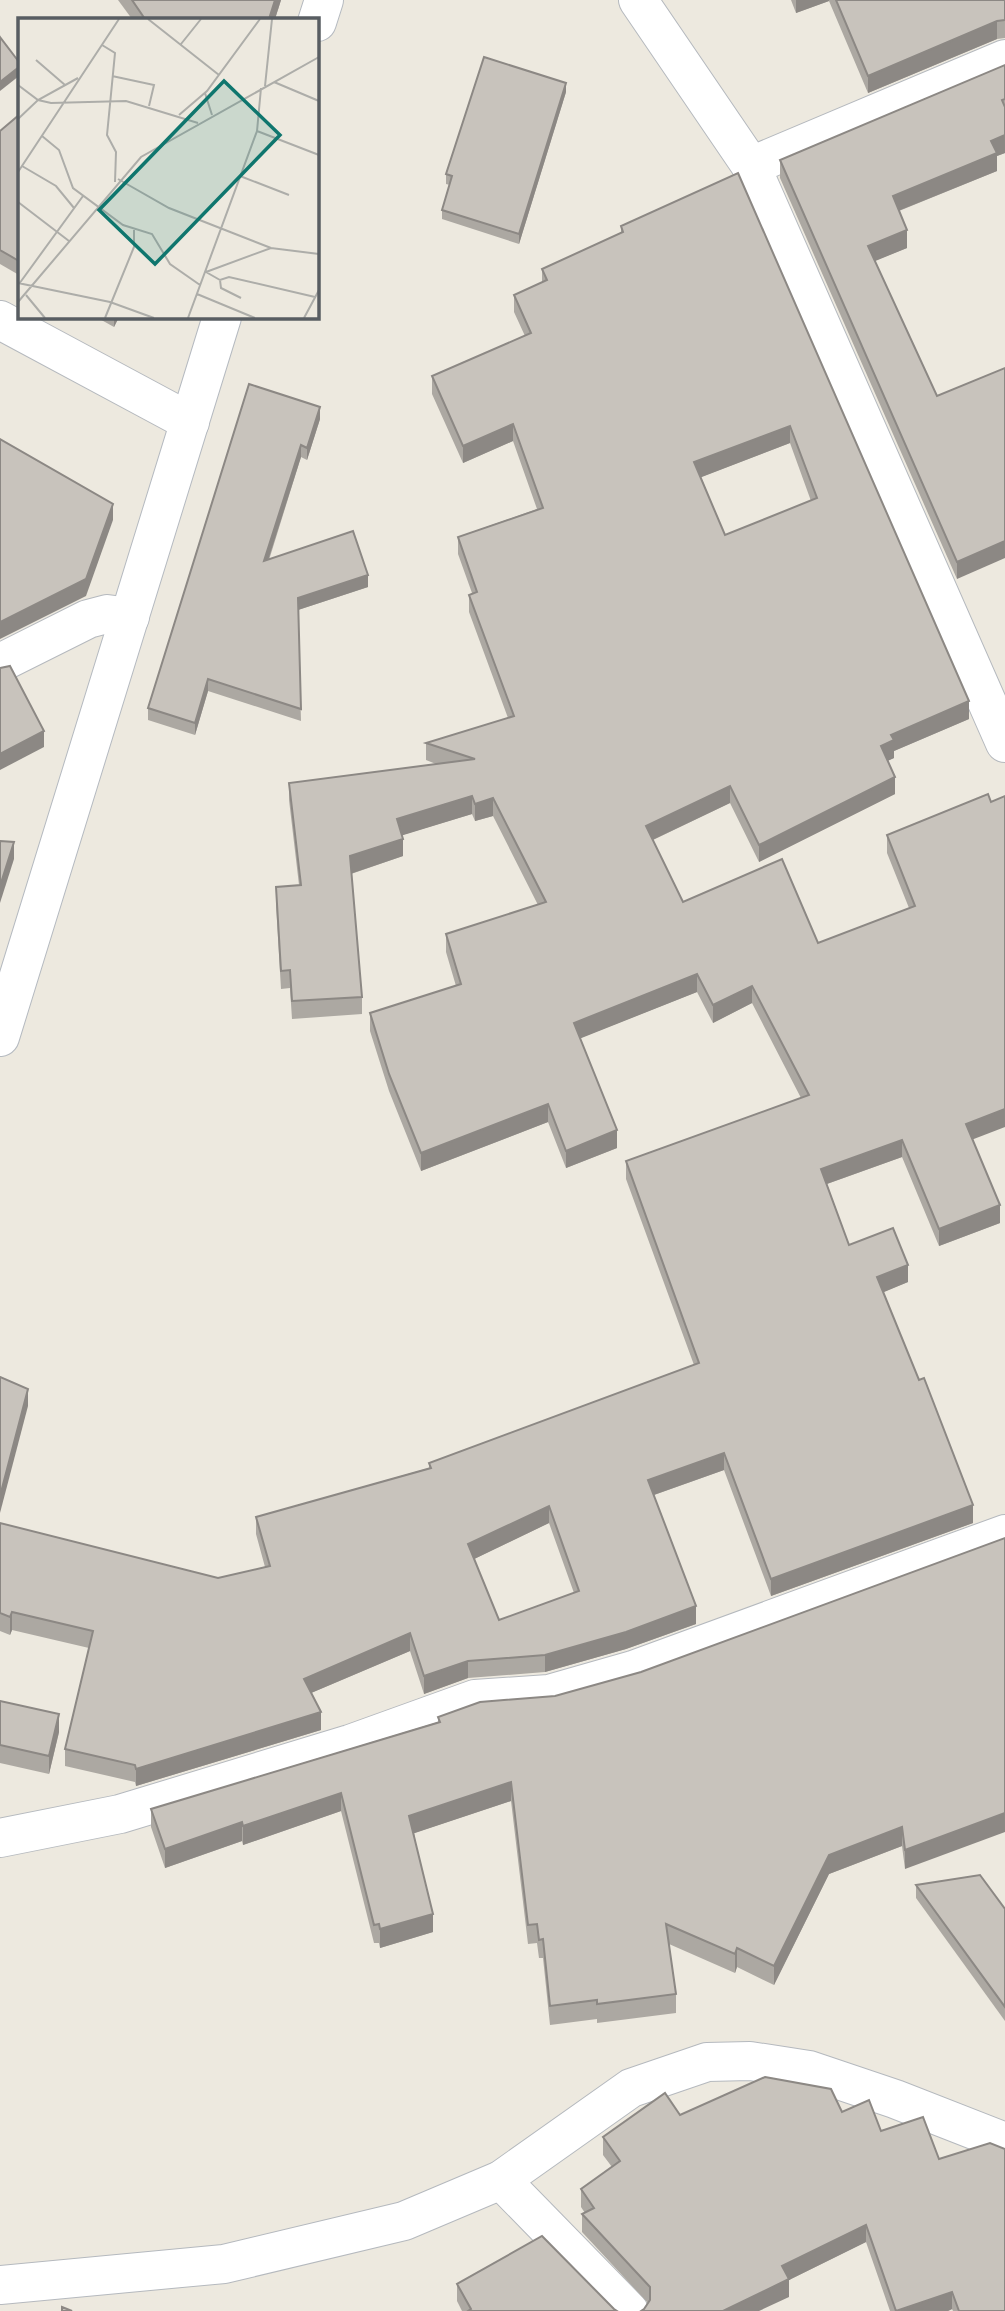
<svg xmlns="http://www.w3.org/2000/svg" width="1005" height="2311" font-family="'Golos Text',sans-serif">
<rect width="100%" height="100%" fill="#ede9df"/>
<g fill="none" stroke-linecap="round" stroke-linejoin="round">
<defs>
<g id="street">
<polyline points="638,0 751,166 1005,743"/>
<polyline points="751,166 1005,59"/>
<polyline points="0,320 190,422"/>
<polyline points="0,663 88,619 107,614 130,617"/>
<polyline points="0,1838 120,1814 350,1744 475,1699 549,1694 633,1670 1005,1534"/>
<polyline points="501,2180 629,2311"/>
<polyline points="0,2285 224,2264 404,2221 501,2180 631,2088 707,2062 750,2061 809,2070 895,2099 1005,2142"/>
</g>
<g id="secondary">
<polyline points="317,22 324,0"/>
<polyline points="0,1037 222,317"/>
</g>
</defs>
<use href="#street" stroke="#b5b9be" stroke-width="40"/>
<use href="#secondary" stroke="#b5bac0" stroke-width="40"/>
<use href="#street" stroke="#fff" stroke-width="38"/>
<use href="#secondary" stroke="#fff" stroke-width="38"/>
</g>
<g fill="#aca8a2" fill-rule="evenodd">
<polygon points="118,0 281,0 275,19 132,19"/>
<polygon points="791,0 1005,0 1005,38 997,39 868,93 829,1 796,13"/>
<polygon points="1005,65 1005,153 997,156 997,171 899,211 907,248 874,261 937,396 1005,368 957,579 780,178 780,160"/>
<polygon points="566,92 519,244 442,219 442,210 450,185 446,184 446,174"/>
<polygon points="19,115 19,275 0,264 0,131"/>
<path d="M738 173 969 719 894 751V758L887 761 895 794 759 862 730 803 653 840 683 902 818 943 909 908 887 853V835L988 794 973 1139 1000 1223 939 1246 902 1157 827 1184 849 1245 908 1282 883 1292 973 1523 771 1596 724 1470 654 1495 696 1624 626 1649 545 1672 468 1678 424 1694 410 1651 311 1693 321 1730 136 1786 135 1782 65 1766V1749L89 1648 12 1630 10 1635 0 1631V1523L218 1578 265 1567 256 1534V1517L429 1468V1463L694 1365 626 1179V1161L801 1098 752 1003 713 1023 697 992 580 1038 617 1148 566 1168 548 1122 421 1171 389 1091 370 1031V1013L456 986 446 952V934L538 905 493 816 475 821 472 814 402 835 403 856 351 874 362 997V1014L292 1019 290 988 281 989 276 904V887L299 885 289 800V783L436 764 426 760V743L508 718 469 612V595L472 593 458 554V537L537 509 513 441 463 463 432 394V376L525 336 514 312V295L542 282V269L621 233V226ZM790 443 811 501 725 535 701 477ZM549 1523 574 1593 499 1620 474 1559Z"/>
<polygon points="96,317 119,317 114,327"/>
<polygon points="249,384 320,419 307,460 301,457 269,560 368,587 298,610 301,721 208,691 195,735 148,720 148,708"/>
<polygon points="1005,1538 905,1869 902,1846 829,1874 774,1985 737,1967 735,1973 669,1944 676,1994 676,2013 597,2023 597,2019 550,2025 543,1958 539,1958 537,1943 528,1944 511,1801 414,1833 433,1932 380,1948 379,1943 374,1943 341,1811 243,1845 242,1841 165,1868 151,1827 151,1809 438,1722 438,1717 555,1696 641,1672"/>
<polygon points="0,1701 59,1732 49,1774 0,1763"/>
<polygon points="916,1885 1005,1909 1005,2021 916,1898"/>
<polygon points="842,2112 939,2159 1005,2311 953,2311 952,2309 948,2311 890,2311 866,2242 789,2280 789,2297 644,2309 648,2303 582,2232 582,2214 585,2213 581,2207 581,2189 612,2167 603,2155 603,2137 680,2115"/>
<polygon points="457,2284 614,2309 617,2311 462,2311 457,2301"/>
</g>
<g fill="#8c8884">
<polygon points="275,0 281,0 275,19 269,19"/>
<polygon points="796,0 829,0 829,1 796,13"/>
<polygon points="997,21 997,39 868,93 868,76"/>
<polygon points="19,67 19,76 0,91 0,82"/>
<polygon points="566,83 566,92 519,244 519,234"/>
<polygon points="1005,135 1005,153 997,156 997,171 893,213 893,196 991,141"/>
<polygon points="907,230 907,248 868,264 868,246"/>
<polygon points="114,317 119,317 114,327"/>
<polygon points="320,407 320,419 307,460 307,448"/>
<polygon points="513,424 513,441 463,463 463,446"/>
<polygon points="790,426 790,443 694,480 694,462"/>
<polygon points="301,445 301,457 264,573 264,561"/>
<polygon points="113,504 113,520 86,596 0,639 0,622"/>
<polygon points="1005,541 1005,558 957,579 957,562"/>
<polygon points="368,575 368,587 298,610 298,598"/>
<polygon points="208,679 208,691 195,735 195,723"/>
<polygon points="969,701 969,719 894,751 894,758 881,764 881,746 891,735"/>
<polygon points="44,731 44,747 0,770 0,754"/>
<polygon points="895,777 895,794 759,862 759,845"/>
<polygon points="730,786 730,803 646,843 646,826"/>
<polygon points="472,796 472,814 397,837 397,819"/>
<polygon points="493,798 493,816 475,821 475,804"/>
<polygon points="403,839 403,856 350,874 350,856"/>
<polygon points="14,842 14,859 0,903 0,886"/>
<polygon points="697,974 697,992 574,1041 574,1023"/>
<polygon points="752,986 752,1003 713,1023 713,1005"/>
<polygon points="548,1104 548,1122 421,1171 421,1153"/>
<polygon points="1005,1109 1005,1127 966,1142 966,1124"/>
<polygon points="617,1130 617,1148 566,1168 566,1151"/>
<polygon points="902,1140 902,1157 821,1186 821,1169"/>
<polygon points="1000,1205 1000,1223 939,1246 939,1229"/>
<polygon points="908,1265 908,1282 877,1295 877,1277"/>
<polygon points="28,1389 28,1406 0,1513 0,1496"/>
<polygon points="724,1453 724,1470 648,1497 648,1480"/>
<polygon points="973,1505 973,1523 771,1596 771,1579"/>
<polygon points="549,1506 549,1523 468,1562 468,1544"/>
<polygon points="696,1606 696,1624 626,1649 545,1672 545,1655"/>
<polygon points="12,1612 12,1630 10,1635 10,1617"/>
<polygon points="410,1633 410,1651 304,1696 304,1679"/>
<polygon points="468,1661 468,1678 424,1694 424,1676"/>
<polygon points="321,1712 321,1730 136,1786 136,1769"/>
<polygon points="59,1714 59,1732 49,1774 49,1756"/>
<polygon points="511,1782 511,1801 409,1835 409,1816"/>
<polygon points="341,1793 341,1811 243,1845 243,1826"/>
<polygon points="1005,1813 1005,1832 905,1869 905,1850"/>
<polygon points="242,1822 242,1841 165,1868 165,1849"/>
<polygon points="902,1827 902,1846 829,1874 774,1985 774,1966 829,1855"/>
<polygon points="433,1914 433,1932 380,1948 380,1929"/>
<polygon points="737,1948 737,1967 735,1973 735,1954"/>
<polygon points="866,2225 866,2242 789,2280 789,2297 759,2311 723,2311 782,2266"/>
<polygon points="952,2292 952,2309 948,2311 898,2311"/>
</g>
<g fill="#c8c3bc" stroke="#8c8884" stroke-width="2" fill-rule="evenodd">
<polygon points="132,0 275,0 269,19 145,19"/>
<polygon points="836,0 1005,0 1005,20 997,21 868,76"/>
<polygon points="0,37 19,62 19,67 0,82"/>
<polygon points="484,57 566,83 519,234 442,210 452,176 446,174"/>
<polygon points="1005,65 1005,99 1002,100 1005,107 1005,135 991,141 997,153 893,196 907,230 868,246 937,396 1005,368 1005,541 957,562 780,160"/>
<polygon points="19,115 19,261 0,250 0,131"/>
<path d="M738 173 969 701 891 735 894 740 881 746 895 777 759 845 730 786 646 826 683 902 782 859 818 943 915 906 887 835 988 794 991 802 1005 796V1109L966 1124 1000 1205 939 1229 902 1140 821 1169 849 1245 893 1228 908 1265 877 1277 919 1380 924 1378 973 1505 771 1579 724 1453 648 1480 696 1606 626 1632 545 1655 468 1661 424 1676 410 1633 304 1679 321 1712 136 1769 135 1765 65 1749 93 1631 12 1612 10 1617 0 1613V1523L218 1578 270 1566 256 1517 431 1468 429 1463 699 1363 626 1161 809 1095 752 986 713 1005 697 974 574 1023 617 1130 566 1151 548 1104 421 1153 389 1074 370 1013 461 984 446 934 546 902 493 798 475 804 472 796 397 819 403 839 350 856 362 997 292 1001 290 970 281 971 276 887 301 885 289 783 475 759 426 743 514 716 469 595 477 592 458 537 543 508 513 424 463 446 432 376 531 333 514 295 547 280 542 269 623 232 621 226ZM790 426 817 498 725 535 694 462ZM549 1506 579 1591 499 1620 468 1544Z"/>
<polygon points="249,384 320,407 307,448 301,445 264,561 353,531 368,575 298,598 301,709 208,679 195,723 148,708"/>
<polygon points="0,439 113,504 86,579 0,622"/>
<polygon points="10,666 44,731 0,754 0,668"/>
<polygon points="0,841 14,842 0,886"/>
<polygon points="0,1377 28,1389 0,1496"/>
<polygon points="1005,1538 1005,1813 905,1850 902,1827 829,1855 774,1966 737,1948 735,1954 666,1924 676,1994 597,2004 597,2000 550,2006 543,1939 539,1940 537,1924 528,1925 511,1782 409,1816 433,1914 380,1929 379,1924 374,1925 341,1793 243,1826 242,1822 165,1849 151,1809 440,1722 438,1717 480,1702 555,1696 641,1672"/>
<polygon points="0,1701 59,1714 49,1756 0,1745"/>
<polygon points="980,1875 1005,1909 1005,2007 916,1885"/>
<polygon points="765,2077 831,2089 842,2112 869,2100 881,2131 923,2117 939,2159 990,2143 1005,2149 1005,2311 959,2311 952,2292 896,2311 866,2225 782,2266 789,2279 723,2311 641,2311 644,2309 650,2300 650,2287 582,2214 594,2208 581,2189 620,2161 603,2137 665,2093 680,2115"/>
<polygon points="542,2236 614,2309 617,2311 468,2311 471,2309 457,2284"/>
<polygon points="62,2307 72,2311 62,2311"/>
</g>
<g transform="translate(18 18)">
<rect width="301" height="301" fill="#ede9df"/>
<path fill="none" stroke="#adada9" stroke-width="2" d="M130 1 201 57M163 26 183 1M84 27 97 35 89 117 98 134 97 164M18 42 47 67M94 58 136 67 131 88M256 64 301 83M0 67 20 82 33 85 108 83 180 105M247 68 254 1M187 75 194 97M161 97 189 73 242 1M0 101 20 82 60 60M239 113 301 137M24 118 41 132 55 170 105 207 134 216 152 246 182 267M4 148 38 168 56 190M0 154 101 1M222 158 271 177M100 161 151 190 253 230M0 184 51 223M188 254 253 230 301 236M188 254 202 262 211 259 297 279M202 262 203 270 223 280M0 265 92 284 136 300M1 266 65 178M179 276 237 300M8 277 27 300M0 284 123 139 301 39M87 300 116 229V212M170 300 239 113 243 70M286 300 301 272"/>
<path fill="#0f766e" fill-opacity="0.15" stroke="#0f766e" stroke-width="3.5" d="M206 63 262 117 137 246 81 192Z"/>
<rect width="301" height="301" fill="none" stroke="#585d62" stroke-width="3.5"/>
</g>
</svg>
